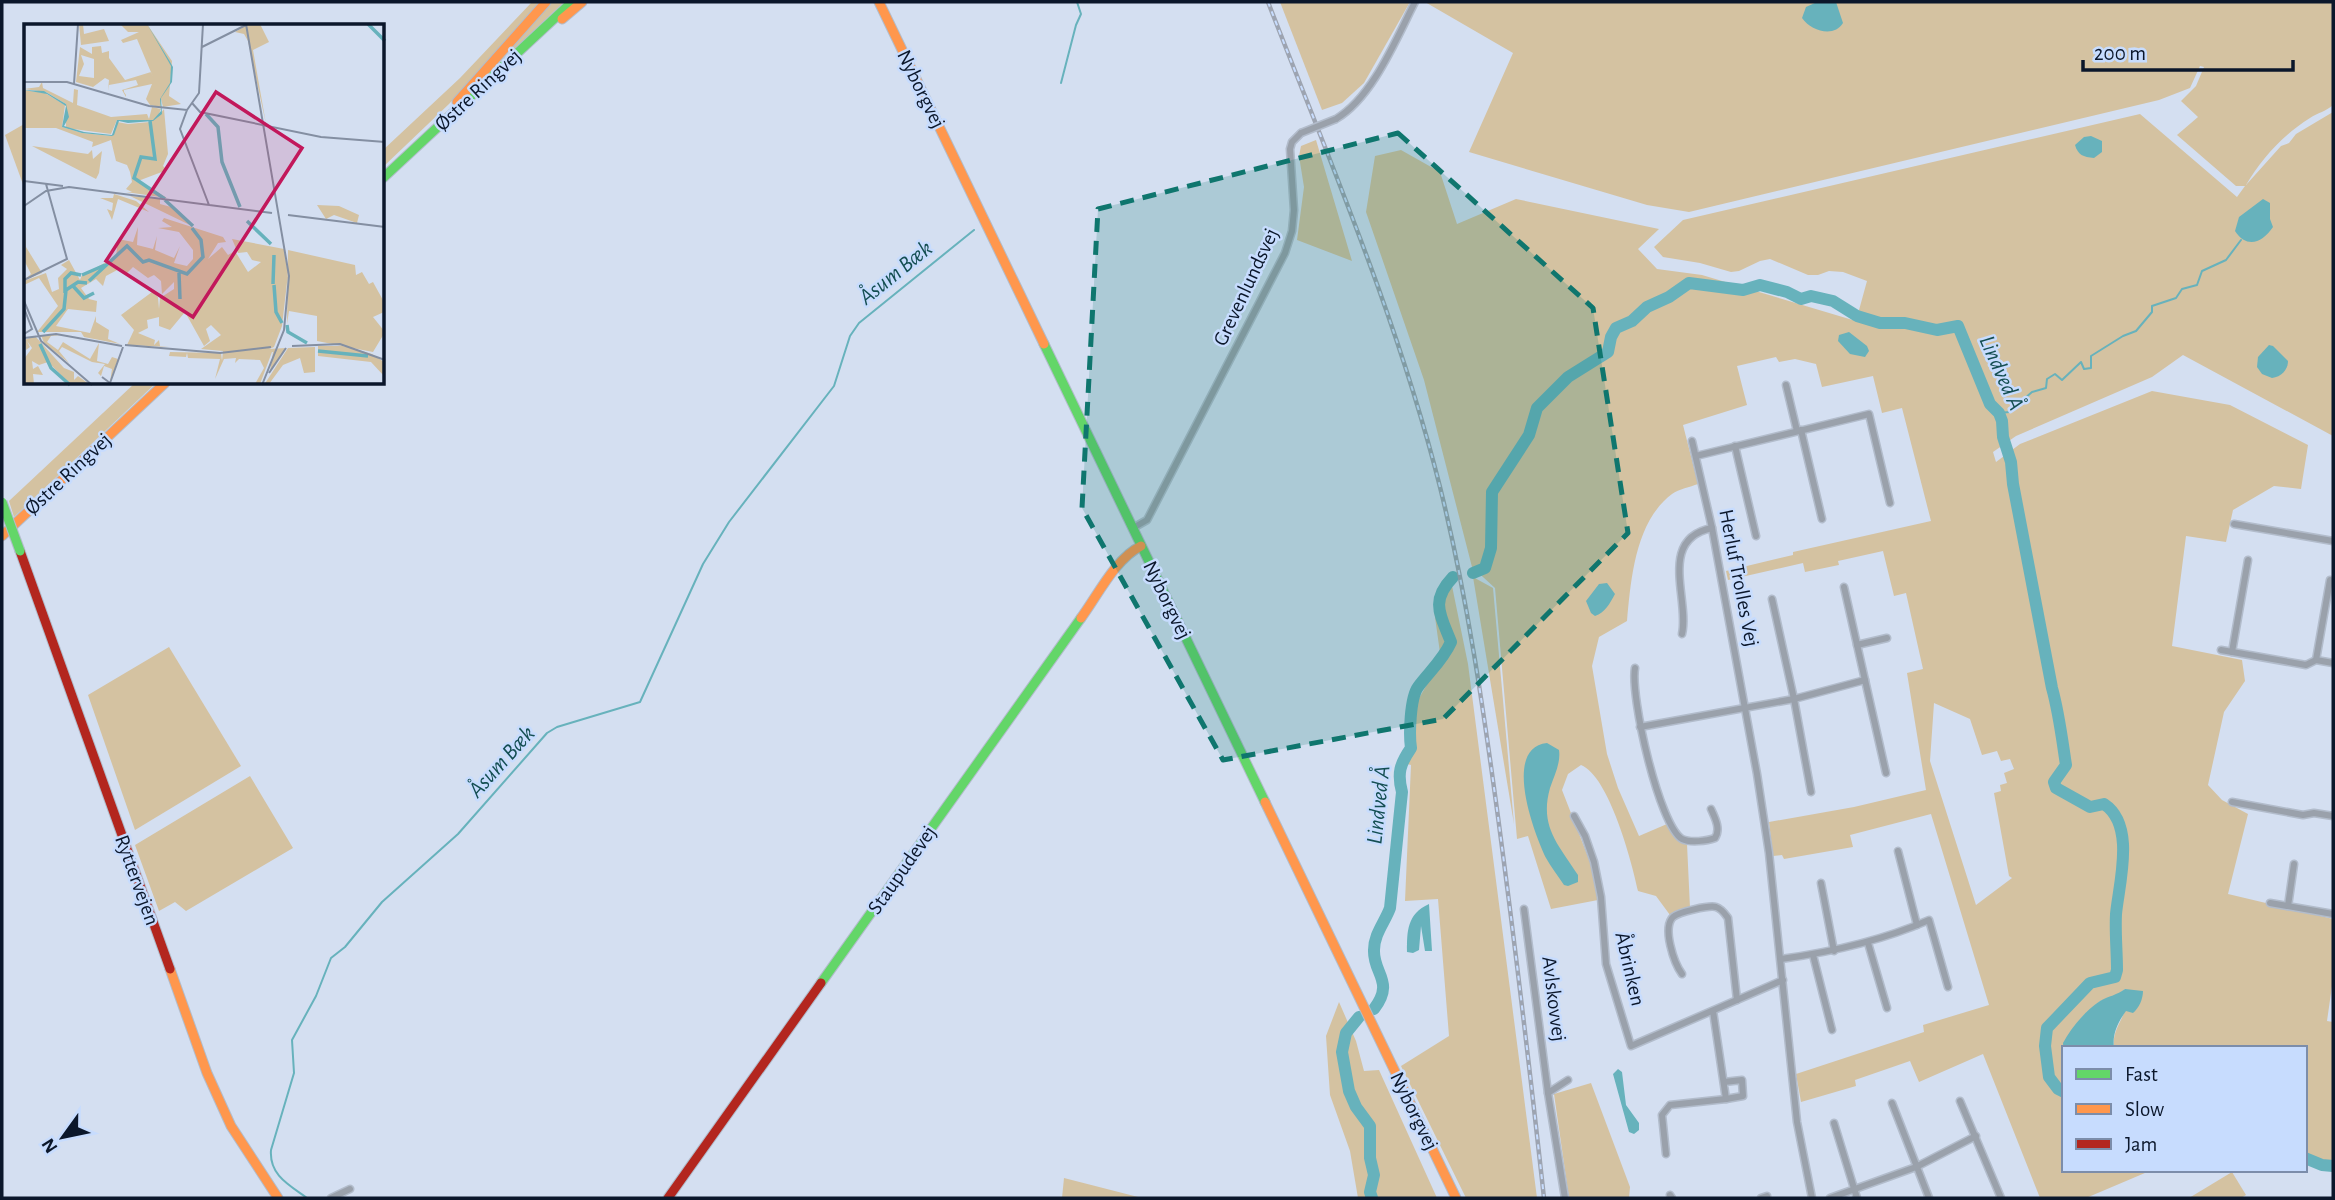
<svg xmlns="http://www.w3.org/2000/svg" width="2335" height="1200" font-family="'Alegreya Sans',sans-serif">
<rect width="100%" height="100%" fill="#d4dff1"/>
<g fill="#d4c2a1" fill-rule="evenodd">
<polygon points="532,2 542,2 449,104 383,167 383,150 460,78"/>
<polygon points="551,2 564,2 512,51 509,46"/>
<polygon points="1280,2 1410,2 1364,83 1342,103 1322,110"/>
<path d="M1425 2H2333V105C2327 111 2317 113 2310 118 2284 134 2261 159 2246 185L2281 146 2289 143 2296 134 2333 112V436L2183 355 2152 377 2016 436 1993 452 1996 462 2020 444 2152 391 2230 405 2308 445 2301 489 2274 486 2233 510 2226 542 2186 536 2172 646 2242 660 2245 681 2224 712 2208 785 2222 800 2248 814 2228 894 2333 919V979L2327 1021 2333 1022V1163L2309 1165 2305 1163V1048H2114C2112 1034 2119 1025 2124 1013 2127 1006 2125 996 2125 989L2116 996 2100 1001 2082 1017 2062 1048 2064 1170H2152L2086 1198H2040L1983 1054 1919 1082 1910 1061 1855 1080 1856 1086 1801 1102 1796 1074 1924 1032 1923 1025 1989 1005 1931 814 1850 835 1853 847 1784 859 1782 855 1773 856 1769 822 1854 807 1926 790 1907 673 1923 669 1906 593 1894 596 1883 551 1838 561 1839 565 1805 572 1803 563 1728 580 1726 571 1793 555V552L1931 521 1902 408 1882 413 1873 376 1822 387 1816 364 1795 359 1779 362 1776 357 1737 366 1747 405 1683 425 1698 484C1690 487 1679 489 1672 494 1635 522 1631 579 1627 621L1599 637 1592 666 1607 754 1618 788 1639 836 1667 824 1677 840 1687 844 1690 908 1670 915 1656 896 1638 891C1632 862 1609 776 1581 765L1568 774 1562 790 1590 862 1598 900 1551 909 1528 836 1517 839 1495 588 1472 567 1424 380 1366 212 1375 156 1401 150 1440 172 1457 224 1516 199 1659 229 1638 249 1657 269 1702 275 1856 321 1867 281 1843 272 1829 271 1818 275H1808L1770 259 1760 261 1739 271 1731 272 1700 263 1663 257 1654 247 1683 220 2140 114 2237 197 2245 186H2236L2177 135 2198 117 2181 101 2196 86 2204 67 2200 66 2190 88 2159 100 1689 212 1647 205 1469 152 1513 53ZM1934 703 1970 719 1982 755 1997 751 2001 761 2010 759 2014 769 2004 773 2007 783 2000 785 2001 791 1994 793 2009 876 2012 878 1976 905 1930 761Z"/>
<polygon points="26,123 26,186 24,187 5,135"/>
<polygon points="1316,140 1352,261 1297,240 1304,187 1299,156 1301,146"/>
<polygon points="135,383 156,383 14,517 9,501"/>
<polygon points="1473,577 1493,588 1514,824"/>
<polygon points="1451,581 1468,664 1537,1198 1466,1198 1401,1066 1449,1036 1438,899 1405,901 1411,765 1407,764 1418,700 1441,660 1434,610"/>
<polygon points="169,647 241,766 135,830 88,695"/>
<polygon points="250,776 293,848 186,911 175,902 159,911 135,845"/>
<polygon points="1339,1002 1356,1041 1364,1071 1379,1070 1437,1198 1358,1198 1350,1151 1330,1095 1326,1036"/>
<polygon points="1591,1083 1630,1187 1629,1198 1569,1198 1554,1094"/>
<polygon points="2232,1172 2246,1195 2241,1198 2189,1198"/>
<polygon points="1064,1178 1142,1198 1062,1198"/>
</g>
<g fill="#67b2bc">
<path d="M1817 2H1836L1843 23C1834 38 1811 31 1802 18L1806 7Z"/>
<path d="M2091 136 2102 141V152L2094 158C2083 157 2078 155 2075 145L2084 137Z"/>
<path d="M2263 199 2270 203V219L2273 227C2262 243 2247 249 2235 231L2239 217Z"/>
<polygon points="1849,332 1867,346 1869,351 1865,357 1850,354 1838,341 1839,335"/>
<path d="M2269 345 2273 346 2288 361C2288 370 2281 377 2272 378L2262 374 2257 367 2258 357Z"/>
<path d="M1607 583 1615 594C1610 603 1605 613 1595 616L1591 613 1586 601 1599 584Z"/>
<path d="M1547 743 1559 750C1561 763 1554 776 1550 788 1539 827 1559 845 1578 875V882L1568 886 1564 885C1558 876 1551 867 1546 858 1534 833 1502 748 1547 743Z"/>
<path d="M1429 904 1432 951H1425L1421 926 1419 950 1413 953 1407 952C1407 931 1407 914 1429 904Z"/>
<path d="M2125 989 2143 991C2143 999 2139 1008 2133 1013L2126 1011C2118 1022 2112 1034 2114 1048H2064V1059L2063 1043C2071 1028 2086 1010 2100 1001 2109 996 2117 995 2125 989Z"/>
<polygon points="1618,1069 1622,1072 1626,1105 1639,1123 1639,1130 1634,1134 1629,1132 1613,1074"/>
</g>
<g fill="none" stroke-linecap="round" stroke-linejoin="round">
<g stroke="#67b2bc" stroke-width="2">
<polyline points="1061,83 1076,25 1081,14 1077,2"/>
<polyline points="1999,413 2009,412 2012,406 2017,405 2032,392 2046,388 2047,379 2055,374 2062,380 2081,362 2084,369 2091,368 2091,356 2123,336 2136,331 2152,312 2152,306 2176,298 2182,289 2197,285 2202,271 2226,260 2241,240"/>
<path d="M307 1198C289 1185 269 1175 271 1150L294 1073 292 1040 316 996 331 958 345 947 382 902 458 834 547 733 557 727 640 702 703 564 729 522 834 386 850 336 859 323 974 230"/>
</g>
<g stroke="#67b2bc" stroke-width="12">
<path d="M1473 573 1485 568 1491 548 1492 492 1529 435 1537 408 1568 377 1608 352 1611 337 1616 328 1632 321 1647 307 1669 297 1689 283 1743 290 1760 285 1787 292 1801 299 1811 296 1833 301 1857 316 1880 323H1905L1937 330 1958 326 1990 404 1999 413 2002 421 2003 437 2011 462 2013 484 2052 688C2059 713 2062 739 2066 765L2054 782 2056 788 2090 807 2104 804C2136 825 2119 883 2116 914 2115 933 2117 952 2117 970L2115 977 2090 983 2047 1028 2045 1046 2049 1077 2058 1089 2064 1092"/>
<path d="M1374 1009C1395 981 1373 974 1374 950 1374 934 1385 922 1390 908L1402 792C1397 773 1400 764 1411 748 1409 735 1410 698 1418 687 1429 672 1443 660 1451 642 1440 614 1430 601 1453 577"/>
<polyline points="1359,1017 1346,1033 1342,1052 1349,1091 1356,1107 1370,1126 1370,1158 1374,1175 1370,1192 1372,1198"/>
<polyline points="2305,1158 2322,1165 2333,1166"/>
</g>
<defs>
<g id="street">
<path d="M1336 119C1373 97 1396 39 1415 2"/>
<polyline points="1786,385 1797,431"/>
<polyline points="1801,430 1822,519"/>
<polyline points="1692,441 1712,528 1757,774 1769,853 1797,1122 1812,1198"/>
<polyline points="1735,446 1756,536"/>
<polyline points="1696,456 1869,414 1890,503"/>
<polyline points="2234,524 2333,541"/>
<polyline points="1133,528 1147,520 1285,253 1292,231 1294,210 1290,149 1292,142 1301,133"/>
<polyline points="1844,587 1886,773"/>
<polyline points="1772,599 1794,699 1811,792"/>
<path d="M1682 634C1690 600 1657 539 1712 528"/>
<polyline points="1857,645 1887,638"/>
<polyline points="2221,650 2306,665 2316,660 2333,663"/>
<polyline points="2232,652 2248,560"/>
<polyline points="2316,660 2330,580"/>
<path d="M1635 668C1630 696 1659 825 1682 839 1690 843 1707 841 1715 838 1721 829 1715 818 1711 809"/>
<polyline points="1640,727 1794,699 1865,680"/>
<polyline points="2232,802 2303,815 2314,813 2333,816"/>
<polyline points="1574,816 1585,836 1594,862 1601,897 1606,964 1631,1046 1783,980"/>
<polyline points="1898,851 1917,925"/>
<polyline points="1821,883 1834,951"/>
<polyline points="2270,903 2333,914"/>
<polyline points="2288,906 2294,864"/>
<polyline points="1524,909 1548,1093"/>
<polyline points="1868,943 1887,1008"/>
<polyline points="1813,955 1832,1030"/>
<path d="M1781 959C1832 952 1881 941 1929 920L1948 987"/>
<path d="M1682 974C1674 963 1662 928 1673 917 1679 912 1709 905 1716 907 1722 909 1725 914 1728 918L1737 1000"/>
<polyline points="1713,1011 1726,1099 1743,1096 1742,1080 1724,1082"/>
<polyline points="1960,1101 2001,1198"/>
<polyline points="1892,1103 1929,1198"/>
<polyline points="1834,1123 1857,1198"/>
<polyline points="1666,1154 1662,1115 1670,1105 1726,1099"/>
<polyline points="1670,1195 1672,1198"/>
<polyline points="331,1198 350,1189"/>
<polyline points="1565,1198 1548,1093 1568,1080"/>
<polyline points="1761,1198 1767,1196"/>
<polyline points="1830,1198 1916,1167 1976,1136"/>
</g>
<g id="fast">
<polyline points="383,178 572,2"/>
<polyline points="1044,344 1265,802"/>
<polyline points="821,983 1081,618"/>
</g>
<g id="slow">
<polyline points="879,2 1044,344"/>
<polyline points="562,19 582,2"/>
<polyline points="457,102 546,2"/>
<polyline points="2,536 165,383"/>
<path d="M1081 618C1098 595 1115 559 1141 546"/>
<polyline points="1265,802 1456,1198"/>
<polyline points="170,969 207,1073 231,1126 278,1198"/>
</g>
<g id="jam">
<polyline points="20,551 170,969"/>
<polyline points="668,1198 821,983"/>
</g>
</defs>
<use href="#street" stroke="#b2bccb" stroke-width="9"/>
<use href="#fast" stroke="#b2bccb" stroke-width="11"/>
<use href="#slow" stroke="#b2bccb" stroke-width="11"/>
<use href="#jam" stroke="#b2bccb" stroke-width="11"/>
<use href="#street" stroke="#9aa1ab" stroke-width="6"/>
<use href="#fast" stroke="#63d668" stroke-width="9"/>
<use href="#slow" stroke="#ff974d" stroke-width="9"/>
<use href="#jam" stroke="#b3261e" stroke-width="9"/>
<defs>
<path id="rail" d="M1268 2C1330 162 1398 320 1440 487 1467 596 1483 706 1498 817 1515 944 1530 1071 1544 1198"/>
</defs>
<use href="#rail" stroke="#9da4b1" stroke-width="4.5"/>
<use href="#rail" stroke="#c7dcfe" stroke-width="2" stroke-dasharray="5" stroke-linecap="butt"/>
<defs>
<polyline id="street-bridge" points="1301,133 1336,119"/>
<polyline id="fast-bridge" points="2,502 20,551"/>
</defs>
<use href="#street-bridge" stroke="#b2bccb" stroke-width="9" stroke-linecap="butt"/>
<use href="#fast-bridge" stroke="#b2bccb" stroke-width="11" stroke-linecap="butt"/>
<use href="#street-bridge" stroke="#9aa1ab" stroke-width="6"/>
<use href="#fast-bridge" stroke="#63d668" stroke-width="9"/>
</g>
<path fill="#0f766e" fill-opacity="0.2" stroke="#0f766e" stroke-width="5" stroke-dasharray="14 9" stroke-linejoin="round" d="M1398 133 1593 308 1628 533 1443 719 1223 760 1082 508 1098 209Z"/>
<g text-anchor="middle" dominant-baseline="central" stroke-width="5" stroke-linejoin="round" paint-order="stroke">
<g font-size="21" fill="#0b172b" stroke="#c7dcfe">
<text transform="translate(921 89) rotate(64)">Nyborgvej</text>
<text transform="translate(478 90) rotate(-43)">Østre Ringvej</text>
<text transform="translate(1246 287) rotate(-65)">Grevenlundsvej</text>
<text transform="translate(68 474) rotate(-43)">Østre Ringvej</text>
<text transform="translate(1739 578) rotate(79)">Herluf Trolles Vej</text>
<text transform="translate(1167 600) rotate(64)">Nyborgvej</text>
<text transform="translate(902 870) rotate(-55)">Staupudevej</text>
<text transform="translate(137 880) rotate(70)">Ryttervejen</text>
<text transform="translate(1630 969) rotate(77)">Åbrinken</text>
<text transform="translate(1554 999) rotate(83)">Avlskovvej</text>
<text transform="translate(1414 1111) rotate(64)">Nyborgvej</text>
</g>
<g font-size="23" font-style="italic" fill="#144e52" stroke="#c7dcfe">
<text transform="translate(896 273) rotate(-39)">Åsum Bæk</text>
<text transform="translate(2001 373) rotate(66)">Lindved Å</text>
<text transform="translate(502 762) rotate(-48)">Åsum Bæk</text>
<text transform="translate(1379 805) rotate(-84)">Lindved Å</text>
</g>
</g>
<g transform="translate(24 24)">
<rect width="360" height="360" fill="#d4dff1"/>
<path d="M55 0H59L60 10 80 5 85 17 57 21ZM96 0H123L148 37 145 72 157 80 139 83 137 75V83L126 81 122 75 128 60 100 66V68L102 71V73L98 66 114 61 112 56 85 61 84 67 85 56 81 54 69 63 52 58 56 23 68 30V23L77 22 78 29 85 27V34L101 56 127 48 129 53 113 15 99 19 97 16 115 8H104ZM57 31 70 35V54L55 52 60 40ZM225 0H236L245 18 229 26 242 100 224 17 220 10 211 8ZM18 58 19 64 49 79 50 65 54 66 53 81 87 93 123 90 125 95 128 83 137 85 133 94 140 85 144 130 139 142 143 146 114 157 143 174 102 168H108L102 165 108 158 106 148 103 141 92 137 87 116 68 123 69 118 32 104H0V66L21 69 41 81 38 103 58 109 88 112 93 98 104 100 126 98 129 96H93L87 110 42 104V80L22 68 0 65 15 63ZM8 122 64 130 68 126 69 135 78 127 75 149 72 155ZM90 170 112 177 125 188 94 175 88 196 83 185 88 187 89 179 76 174H89ZM106 172 136 175V180L147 183 168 202ZM293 181 315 182 335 191 333 199 310 191 302 195ZM0 189 2 223 18 249 0 256 7 250 0 236ZM140 194 199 213 202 218 194 219 184 235 198 223 204 231 211 227 224 248 237 238 228 236 223 228 214 229 208 215 260 225 264 250 258 302 250 323 245 325 262 324 246 347 249 328H248L236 360H231L240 344 236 336 215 335 211 339 212 334 200 335 191 355 196 335 164 334 163 329 162 333 145 332 146 328 197 329 198 337 199 327 177 325 197 311 187 301 182 305 186 317 180 322 161 288 146 306 135 302V293L123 296 124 304 114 309 131 316 130 321 135 316 136 322 145 323 103 321 110 306 97 291 128 268 134 273 135 285 136 274 150 265V258L138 270 137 257 130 251 124 254 109 243 102 250 95 245 82 252 79 262 72 255 57 264 65 275 73 277 72 288 44 285 32 302 66 309 72 292V298L85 306 84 315 96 320 60 313 57 308H13L34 282 15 254 0 261V257L22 249 28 268 35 265 34 254 43 245 37 241 45 236 56 256 58 251 92 233 94 215 109 218 114 203 113 221 129 225 133 212 131 226 150 234 156 222 150 239 163 242 169 235V226L155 208 134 204 148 203 138 197ZM264 226 331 241 332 251 338 248 345 260 349 258 360 278V288L349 293 361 308 349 328 293 317V292L265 287 263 300ZM17 311H37L27 312 23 318 34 326 39 318 66 335 75 319 73 337 84 340 88 333 94 335 86 358 88 345 80 342 77 352 74 349 81 340 68 338 38 323 35 327 45 339 20 319ZM11 312 40 344 50 348V356L54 352 65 360H46L24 338 15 341 8 337 9 345 14 342 19 351 9 350 10 360H0V335L8 324 3 317 6 323 2 326 0 316ZM294 322H321L348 330 360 338V352L347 338 294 332ZM291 323V348L280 349 276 334 259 341 245 360 240 361 264 324Z" fill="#d4c2a1" fill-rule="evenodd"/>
<path d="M123 0 145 36 149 43 148 58 137 74 138 90 129 97 104 99 95 97 90 111 88 112 58 109 38 103 42 82 23 70 0 66 20 67 42 80 45 93 40 102 60 108 88 111 93 96H129L137 87 136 75 146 59 147 42Z" fill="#67b2bc"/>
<path fill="none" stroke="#67b2bc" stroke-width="3.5" d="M344 0 361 17M182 90 194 103 198 138 216 183M126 97 131 135 117 133 110 154 141 175M141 176 169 202M223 197 247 220M155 249 156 275M58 251 81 241M65 257 103 222 119 238 125 236 163 250 179 233 177 216 168 204M249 260 250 231M250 261 252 288 258 299M49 262 60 274 70 269M41 269V255L47 249 57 251M263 301 264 308 283 319M19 308 40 285 42 266 54 258 63 259M16 320 27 344 46 361M294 327 344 332"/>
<path fill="none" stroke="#848fa2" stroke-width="2" d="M222 0 265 252 260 306 238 361M178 23 222 1M0 58H43L125 82 163 86 175 69 179 0M50 60 54 0M168 79 176 88 297 113 361 118M163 86 156 105 185 181M0 157 39 162M0 182 22 167 45 163 248 189M264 191 361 203M0 256 43 235 22 160M0 277 17 317 68 361M0 284 8 305 0 310M0 314 32 310 98 322M101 321 196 329 247 323M268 322 316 320 361 336M245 349 262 324M78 353 86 359 99 323"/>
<path fill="#c2185b" fill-opacity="0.15" stroke="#c2185b" stroke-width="3.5" d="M192 68 278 124 169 293 82 237Z"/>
<rect width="360" height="360" fill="none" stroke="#0b172b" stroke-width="3.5"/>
</g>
<rect width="2335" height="1200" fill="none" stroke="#0b172b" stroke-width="7"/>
<rect x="2062" y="1046" width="245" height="126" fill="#c7dcfe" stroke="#7c8daa" stroke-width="2"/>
<rect x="2076" y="1069" width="35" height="10" fill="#63d668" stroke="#7c8daa" stroke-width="2"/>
<text x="2125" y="1081" font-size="21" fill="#0b172b">Fast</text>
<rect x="2076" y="1104" width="35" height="10" fill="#ff974d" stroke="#7c8daa" stroke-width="2"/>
<text x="2125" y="1116" font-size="21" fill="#0b172b">Slow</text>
<rect x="2076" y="1139" width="35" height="10" fill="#b3261e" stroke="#7c8daa" stroke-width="2"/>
<text x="2125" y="1151" font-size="21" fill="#0b172b">Jam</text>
<g transform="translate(63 1137) rotate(237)" stroke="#c7dcfe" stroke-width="5" paint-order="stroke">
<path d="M0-5L12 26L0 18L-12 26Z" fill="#0b172b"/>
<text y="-10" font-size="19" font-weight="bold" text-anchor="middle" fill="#0b172b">N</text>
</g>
<path d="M2083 60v10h210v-10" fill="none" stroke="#0b172b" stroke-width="3.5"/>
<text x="2094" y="60" font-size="21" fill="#0b172b" stroke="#c7dcfe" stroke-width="5" paint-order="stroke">200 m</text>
</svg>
